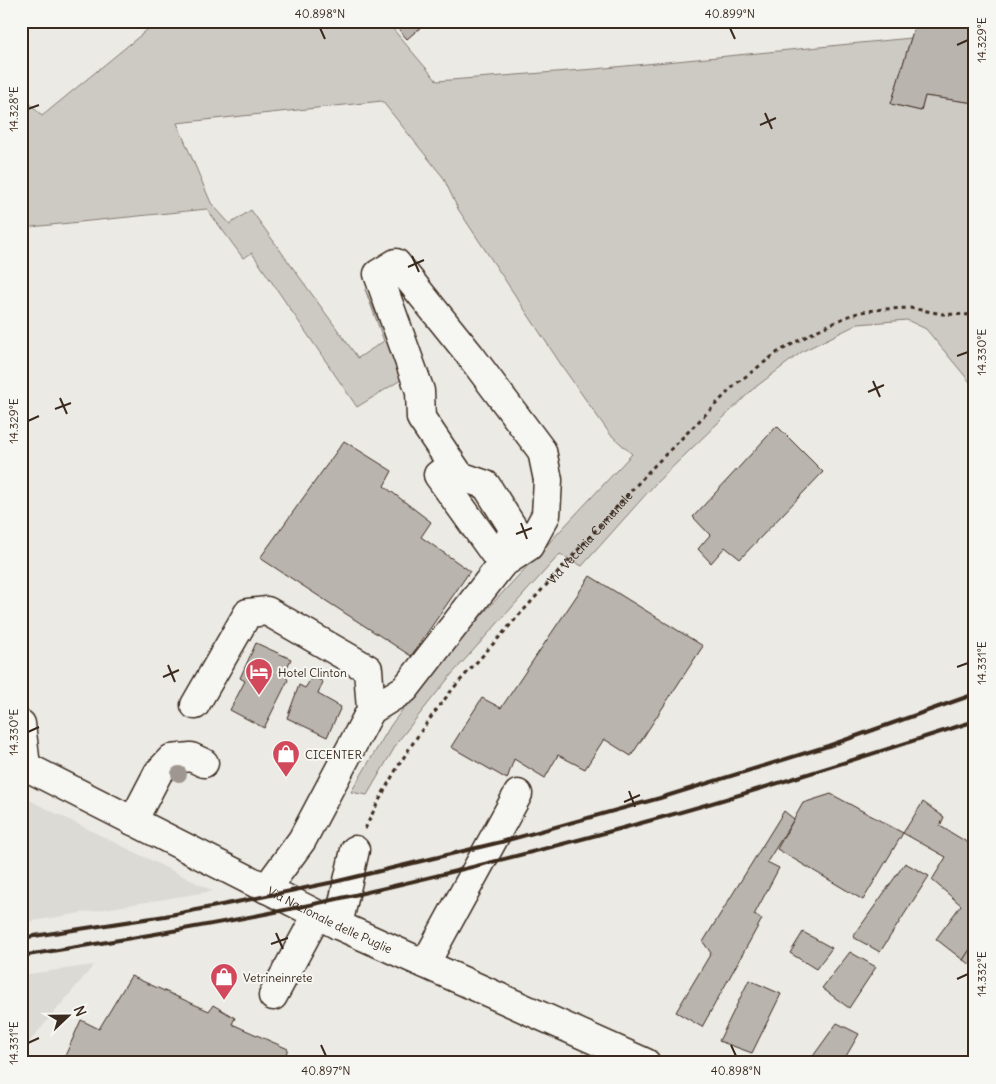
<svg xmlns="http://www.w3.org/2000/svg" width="996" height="1084" font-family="Delius,sans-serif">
<rect width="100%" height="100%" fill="#ebeae5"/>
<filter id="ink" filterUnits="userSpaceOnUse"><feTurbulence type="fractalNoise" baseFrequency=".02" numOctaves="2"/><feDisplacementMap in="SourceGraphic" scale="10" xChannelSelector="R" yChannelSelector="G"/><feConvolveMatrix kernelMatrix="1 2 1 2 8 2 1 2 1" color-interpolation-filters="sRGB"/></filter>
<g filter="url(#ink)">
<g fill="#dcdad4">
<polygon points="21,796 213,891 21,923"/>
<polygon points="94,965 21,1052 21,975"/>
</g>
<polygon fill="#cdcac4" stroke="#847a71" points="158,21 386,21 437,81 595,69 911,38 891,104 921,111 925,96 975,103 975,388 926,329 907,320 858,324 803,351 753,389 656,483 582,566 560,554 451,675 399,740 367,795 351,792 391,725 427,677 491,605 632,454 610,434 564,369 458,209 443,177 382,101 177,123 211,203 230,224 251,210 358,358 384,341 365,289 404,378 357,407 252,253 243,258 207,209 21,228 21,94 42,116"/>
<g fill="#bab4ae" stroke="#3b2a1e">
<polygon points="391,21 428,21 407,39"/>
<polygon points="916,21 973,21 973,36 975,35 975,103 925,96 921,111 891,104"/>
<polygon points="777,426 823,472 740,559 725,547 711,563 698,549 710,535 693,517"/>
<polygon points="344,441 392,471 384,486 431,522 421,537 470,571 411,656 260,558"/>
<polygon points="590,576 703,646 631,756 604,739 585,769 558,755 545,778 514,759 507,779 451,747 482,698 501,708"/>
<polygon points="256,643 291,659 284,674 288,680 264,728 230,710 245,681 240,678"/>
<polygon points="313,676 323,682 318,694 341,707 327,737 287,718 299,685 305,688"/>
<polygon points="831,794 903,833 863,900 777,849 803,803"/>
<polygon points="923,802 944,817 940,826 975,847 975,942 963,960 936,939 961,905 932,880 946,857 903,833"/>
<polygon points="784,811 794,819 767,862 779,868 754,915 762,919 702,1027 676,1012 711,953 703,942"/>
<polygon points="905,863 929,876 880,952 853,937"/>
<polygon points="803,932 832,948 816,969 790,953"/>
<polygon points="975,942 975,967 963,960"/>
<polygon points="850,952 876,967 849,1008 822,988"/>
<polygon points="131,976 209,1011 213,1005 235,1018 232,1024 288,1049 282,1063 62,1063 81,1020 99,1029"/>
<polygon points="749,980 781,994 752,1053 719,1041"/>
<polygon points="837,1023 859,1034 842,1063 824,1063 811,1059"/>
</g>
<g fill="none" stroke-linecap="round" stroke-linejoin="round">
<defs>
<g id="minor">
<polyline points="451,465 438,475 502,564"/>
<polyline points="195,705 248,613 267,611 368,669 371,710 302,840 266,889"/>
<polyline points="371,710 405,689 502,564 529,546 546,515 548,480 542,451 470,355 396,263 378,274 420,391 421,418 460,476 486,485 513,528 502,564"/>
<polyline points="21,724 26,766"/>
<polyline points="133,821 158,773 171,759 191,757 204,763"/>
<polyline points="338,925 355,850"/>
<polyline points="425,964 518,794"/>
<polyline points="273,996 317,915"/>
</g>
<g id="major">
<path id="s2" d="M21 764 338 925 646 1063"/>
</g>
</defs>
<use href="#minor" stroke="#3b2a1e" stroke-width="31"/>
<use href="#major" stroke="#3b2a1e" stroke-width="31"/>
<path stroke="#3b2a1e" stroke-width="3" stroke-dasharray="4 4" stroke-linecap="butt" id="s1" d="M365 829C390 775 419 730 457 684L650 470 737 383 778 352 818 330 846 317 861 312 884 309 910 308 943 314 975 315"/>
<use href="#minor" stroke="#f6f6f2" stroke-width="28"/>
<use href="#major" stroke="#f6f6f2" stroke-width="28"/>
<g stroke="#3b2a1e" stroke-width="4">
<polyline points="21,938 165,916 247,900 334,882 501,842 660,798 828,746 975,694"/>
<path d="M21 956C127 939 233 922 337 899 447 874 555 847 663 817 768 788 871 754 975 721"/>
</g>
</g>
<circle fill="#9f968f" cx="179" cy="774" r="8"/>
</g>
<path fill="none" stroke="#3b2a1e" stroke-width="2" d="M320 28 325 39M730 28 735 39M957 45 968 40M28 109 39 105M765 113 772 129M760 125 776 118M412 256 419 272M408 267 424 260M957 356 968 352M873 381 880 397M868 392 884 385M60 398 67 414M55 409 71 403M28 421 39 416M521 523 527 539M516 534 532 528M168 665 175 682M957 667 968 663M163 677 179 670M28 732 39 727M629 791 635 807M624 802 640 795M276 933 283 949M271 944 288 938M957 979 968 974M28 1043 39 1038M321 1045 326 1056M731 1045 736 1056"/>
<defs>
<symbol id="hotel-pin" viewBox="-11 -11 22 30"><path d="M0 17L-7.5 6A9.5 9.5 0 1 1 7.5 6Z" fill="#d1495b" stroke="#f6f6f2"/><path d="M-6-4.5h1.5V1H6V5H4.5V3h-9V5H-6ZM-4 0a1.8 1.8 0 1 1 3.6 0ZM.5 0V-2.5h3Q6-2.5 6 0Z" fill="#fff"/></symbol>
<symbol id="shop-pin" viewBox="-11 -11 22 30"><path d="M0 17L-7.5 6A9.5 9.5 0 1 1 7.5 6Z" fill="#d1495b" stroke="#f6f6f2"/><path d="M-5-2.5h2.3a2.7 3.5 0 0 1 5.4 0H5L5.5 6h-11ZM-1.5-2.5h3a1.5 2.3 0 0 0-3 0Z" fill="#fff"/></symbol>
</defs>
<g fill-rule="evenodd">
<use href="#hotel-pin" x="243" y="656" width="32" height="43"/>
<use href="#shop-pin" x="270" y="738" width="32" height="43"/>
<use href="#shop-pin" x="208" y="961" width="32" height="43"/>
</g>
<g text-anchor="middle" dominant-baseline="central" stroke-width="4" stroke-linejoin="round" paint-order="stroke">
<g font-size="12" fill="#3b2a1e" stroke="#f6f6f2">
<text stroke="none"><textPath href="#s1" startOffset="370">Via Vecchia Comunale</textPath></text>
<text stroke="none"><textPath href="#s2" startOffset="346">Via Nazionale delle Puglie</textPath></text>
</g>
<g font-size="12" fill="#3b2a1e" stroke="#f6f6f2" text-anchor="start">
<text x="278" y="672">Hotel Clinton</text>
<text x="305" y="754">CICENTER</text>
<text x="243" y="977">Vetrineinrete</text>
</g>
</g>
<rect width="996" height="1084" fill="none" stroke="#f6f6f2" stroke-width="55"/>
<g transform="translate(68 1016) rotate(68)" stroke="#f6f6f2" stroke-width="4" paint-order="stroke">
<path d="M0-4L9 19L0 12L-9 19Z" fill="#3b2a1e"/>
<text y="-8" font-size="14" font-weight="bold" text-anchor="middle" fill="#3b2a1e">N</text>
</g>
<rect x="28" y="28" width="940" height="1028" fill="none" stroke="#3b2a1e" stroke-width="2"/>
<g font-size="12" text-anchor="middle" fill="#3b2a1e">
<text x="320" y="18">40.898°N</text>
<text x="730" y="18">40.899°N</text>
<text transform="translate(982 40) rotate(-90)" y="4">14.329°E</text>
<text transform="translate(14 109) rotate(-90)" y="4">14.328°E</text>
<text transform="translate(982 352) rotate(-90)" y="4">14.330°E</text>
<text transform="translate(14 421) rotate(-90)" y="4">14.329°E</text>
<text transform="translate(982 663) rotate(-90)" y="4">14.331°E</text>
<text transform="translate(14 732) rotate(-90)" y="4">14.330°E</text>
<text transform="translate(982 974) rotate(-90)" y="4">14.332°E</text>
<text transform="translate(14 1043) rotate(-90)" y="4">14.331°E</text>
<text x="326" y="1075">40.897°N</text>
<text x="736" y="1075">40.898°N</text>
</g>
</svg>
